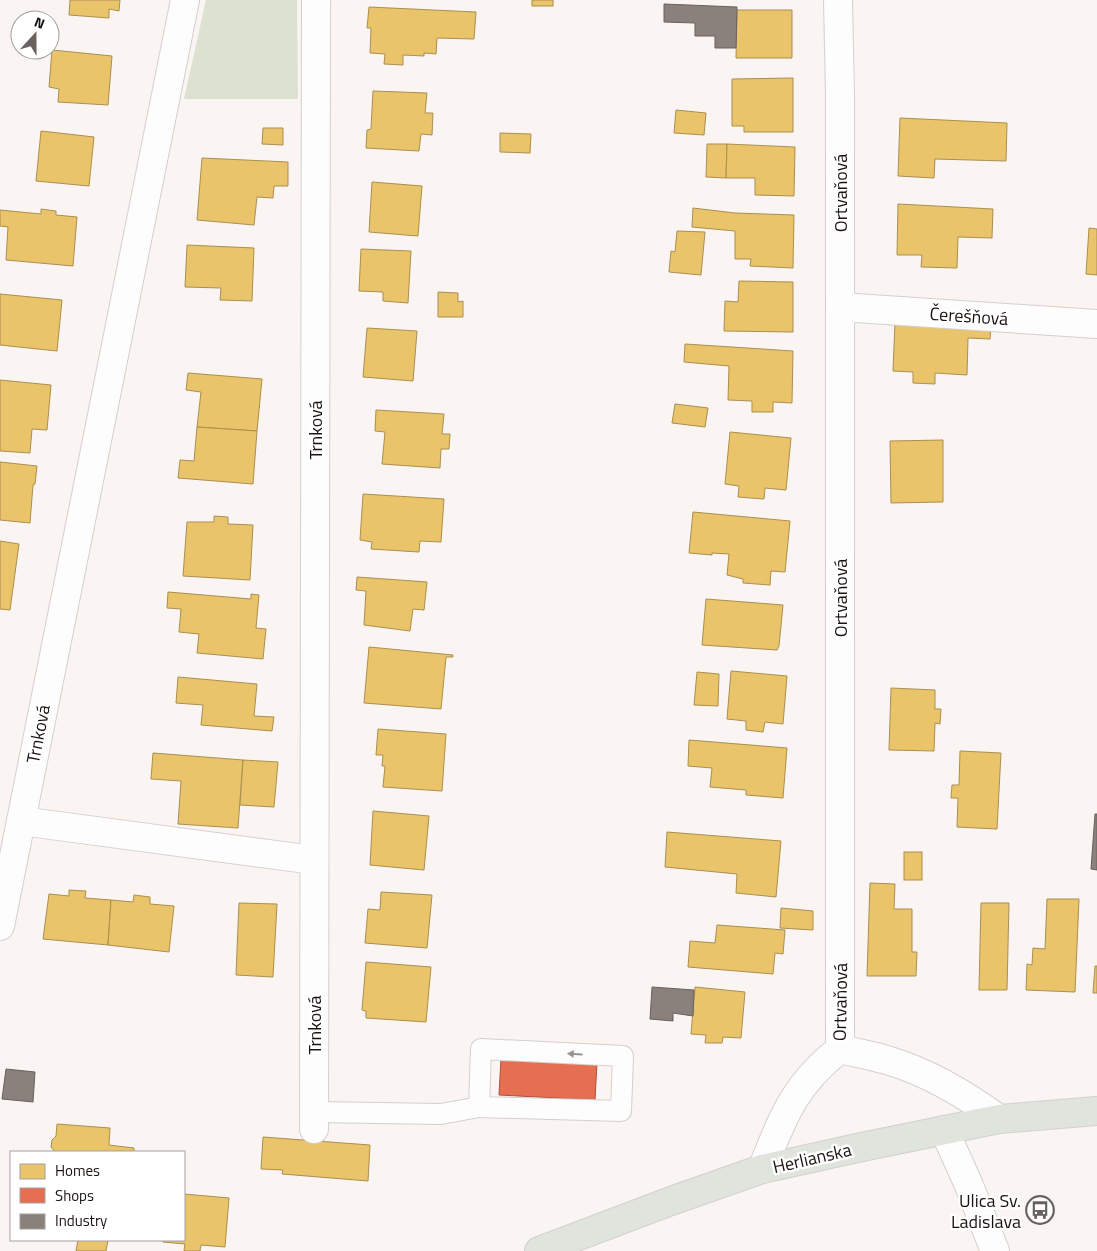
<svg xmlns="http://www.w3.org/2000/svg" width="1097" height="1251" font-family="'Titillium Web',sans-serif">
<rect width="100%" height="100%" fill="#faf4f2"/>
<polygon fill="#dde1d0" points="206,0 297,0 298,99 184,99"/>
<g fill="#e9c46a" stroke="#ab8f4f">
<polygon points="70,0 120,0 119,11 109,9 109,18 69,15"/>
<rect x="532" y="0" width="21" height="6"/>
<polygon points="369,7 476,12 474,39 437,38 436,54 424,53 424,56 403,55 403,65 384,64 385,54 370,53 371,28 367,28"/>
<polygon points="737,10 792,10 792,58 736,58"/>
<polygon points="52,50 112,56 108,105 58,102 59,89 49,87"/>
<polygon points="793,78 793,132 744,132 744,126 732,126 732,79"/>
<polygon points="373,91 427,93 425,113 433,113 432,135 421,134 419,151 366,148 367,130 371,129"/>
<polygon points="676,110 706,113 704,135 674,133"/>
<polygon points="900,118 1007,123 1006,161 935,159 934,178 898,176"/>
<polygon points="263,128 283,128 283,145 262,144"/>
<polygon points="41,131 94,137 89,186 36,181"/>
<polygon points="500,133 531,134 530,153 500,152"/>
<polygon points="707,144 727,144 726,178 706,177"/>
<polygon points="727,144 795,147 794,196 755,195 755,178 726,178"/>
<polygon points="202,158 288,162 288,186 274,186 273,198 257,197 254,225 197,220"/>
<polygon points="372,182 422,186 418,236 369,232"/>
<polygon points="898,204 993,209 992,238 958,237 957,268 921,267 922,255 897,255"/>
<polygon points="693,208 735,213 794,215 793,268 750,266 751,259 735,259 735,231 692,227"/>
<polygon points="41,209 56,211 56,215 77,217 73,266 6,260 8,227 0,226 0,210 41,214"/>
<polygon points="1089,228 1097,229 1097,275 1086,274"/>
<polygon points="677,231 705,232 701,275 669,272 671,251 675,252"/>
<polygon points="187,245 254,248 252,301 220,300 221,288 185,287"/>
<polygon points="361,249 411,251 408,303 383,301 383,292 359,291"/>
<polygon points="739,281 793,282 793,332 724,331 725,301 738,302"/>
<polygon points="438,292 458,293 458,302 463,301 463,317 438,317"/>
<polygon points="0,294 62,300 57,351 0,345"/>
<polygon points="895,322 991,325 990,339 968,338 967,375 935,373 935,384 913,383 913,372 893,371"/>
<polygon points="367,328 417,331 413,381 363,377"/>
<polygon points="685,344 793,351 792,403 773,402 773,412 752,412 752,401 728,400 729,366 684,362"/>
<polygon points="188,373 262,379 257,431 197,427 201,392 186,390"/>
<polygon points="0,380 51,385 47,430 32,429 30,453 0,451"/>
<polygon points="675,404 708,408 705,427 672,423"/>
<polygon points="376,410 444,414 442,434 450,434 449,449 441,449 440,468 382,464 385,432 375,431"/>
<polygon points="197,427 257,431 253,484 178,478 180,460 194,461"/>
<polygon points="730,432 791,438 786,490 765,488 764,499 738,497 739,486 725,484"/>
<polygon points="943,440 943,502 891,503 890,441"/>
<polygon points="0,462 37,466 35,484 33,485 30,523 0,520"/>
<polygon points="363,494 444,499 441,542 420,541 419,552 371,549 372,542 360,540"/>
<polygon points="693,512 790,521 785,572 771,571 770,585 743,583 743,579 727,575 729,554 712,553 712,555 689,553"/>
<polygon points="214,516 228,517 228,524 253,525 250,580 183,576 187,522 214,522"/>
<polygon points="0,541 19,544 10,610 0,609"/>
<polygon points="357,577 427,582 424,610 413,609 410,631 364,625 366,591 356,590"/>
<polygon points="168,592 251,599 251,594 259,595 256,628 266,629 263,659 197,653 199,634 179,632 181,609 167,608"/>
<polygon points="706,599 783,605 779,646 777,650 702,645"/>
<polygon points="369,647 453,655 453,657 446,657 441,709 364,703"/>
<polygon points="731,671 787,676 783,724 765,722 763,732 746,730 746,721 727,719"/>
<polygon points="697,672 719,674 718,706 694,705"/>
<polygon points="178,677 257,684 254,716 274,717 272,731 201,725 203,705 176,703"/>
<polygon points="891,688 935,690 935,709 941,709 940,724 935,723 934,751 889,750"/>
<polygon points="378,729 446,734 442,791 383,787 385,766 382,766 383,755 376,755"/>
<polygon points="689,740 787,748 783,798 746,795 746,790 710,787 712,768 688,766"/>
<polygon points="960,751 1001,753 997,829 957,827 958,798 951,798 952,785 959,785"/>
<polygon points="153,753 243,760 238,828 178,824 181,781 151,779"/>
<polygon points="243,760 278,762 274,807 240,805"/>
<polygon points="373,811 429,816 424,870 370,865"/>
<polygon points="667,832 781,841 776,897 736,893 737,874 665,867"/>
<rect x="904" y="852" width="18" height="28"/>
<polygon points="870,883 895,884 894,909 912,909 912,952 917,952 916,976 867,976"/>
<polygon points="69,890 86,891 85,898 111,900 108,945 43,939 49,894 69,896"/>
<polygon points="381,892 432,895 427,948 365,943 368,909 380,910"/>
<polygon points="134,895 150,897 150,904 174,906 169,952 108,945 111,900 133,902"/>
<polygon points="1047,899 1079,899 1075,992 1026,990 1027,964 1032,965 1033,948 1045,949"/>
<polygon points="239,903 277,904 273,977 236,975"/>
<polygon points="981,903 1009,903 1007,990 979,990"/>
<polygon points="781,908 813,911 813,930 780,928"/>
<polygon points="717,925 785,930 783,954 775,953 773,974 688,967 690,941 715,943"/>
<polygon points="366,962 431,967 426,1022 366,1018 366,1011 362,1010"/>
<polygon points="1095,966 1097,966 1097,993 1093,993"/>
<polygon points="695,987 745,992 741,1038 723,1037 722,1043 705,1043 706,1035 691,1034"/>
<polygon points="57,1124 110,1128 109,1145 134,1148 134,1152 55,1152 51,1147 52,1140 56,1136"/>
<polygon points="263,1137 370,1145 368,1181 282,1174 283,1170 261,1169"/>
<polygon points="184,1194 229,1198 225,1247 201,1245 200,1251 184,1251 185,1244 163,1242 163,1240 184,1240"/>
<polygon points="78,1240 108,1240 106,1251 76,1251"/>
</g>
<polygon fill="#e76f51" stroke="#a9533e" points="501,1058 597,1063 595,1100 499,1095"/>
<g fill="#8a817c" stroke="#68605c">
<polygon points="664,4 737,7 736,48 715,48 715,36 695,36 695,23 664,22"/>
<polygon points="1095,814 1097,814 1097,870 1091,869"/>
<polygon points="652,987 694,990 693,1016 673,1013 673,1021 650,1019"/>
<polygon points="6,1069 35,1072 33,1102 2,1099"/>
</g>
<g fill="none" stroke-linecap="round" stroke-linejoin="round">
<defs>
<polyline id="lane" points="314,1112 441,1114 479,1107 621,1111 623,1056 481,1049 479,1107"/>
<g id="street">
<polyline points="838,0 840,94 840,1049"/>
<polyline points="840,307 1097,324"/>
<polyline points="21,821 314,860"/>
<polyline points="0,926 185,0"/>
<path d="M840 1049C857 1053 874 1056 890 1061 930 1073 966 1095 999 1119"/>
<polyline points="314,1129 316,0"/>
<polyline points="944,1130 968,1183 995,1251"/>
<path d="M762 1169C783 1117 794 1085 840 1049"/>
</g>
<polyline id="primary" points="539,1251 671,1201 762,1169 857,1148 999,1119 1097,1111"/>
</defs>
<use href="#lane" stroke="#d5cfcd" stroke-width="22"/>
<use href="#street" stroke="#d5cfcd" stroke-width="30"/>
<use href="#primary" stroke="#d4d0cf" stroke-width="30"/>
<use href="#lane" stroke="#fefdfd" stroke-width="20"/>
<use href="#street" stroke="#fefdfd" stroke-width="28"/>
<use href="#primary" stroke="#dfe4dd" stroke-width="28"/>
</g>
<defs><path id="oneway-solid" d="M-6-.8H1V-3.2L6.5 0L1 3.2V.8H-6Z" transform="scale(1.25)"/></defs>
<use fill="#979492" href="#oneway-solid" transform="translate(575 1054) rotate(-177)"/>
<defs>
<symbol id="bus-ring" viewBox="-11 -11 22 22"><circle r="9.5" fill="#fff" stroke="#68625f" stroke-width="1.5"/><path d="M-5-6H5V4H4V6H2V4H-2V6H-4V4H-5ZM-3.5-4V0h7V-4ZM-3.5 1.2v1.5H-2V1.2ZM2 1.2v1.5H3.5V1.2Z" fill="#68625f"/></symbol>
</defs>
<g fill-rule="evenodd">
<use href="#bus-ring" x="1024" y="1194" width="32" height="32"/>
</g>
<g text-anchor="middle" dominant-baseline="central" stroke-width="5" stroke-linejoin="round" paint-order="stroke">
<g font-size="18" fill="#191310" stroke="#fff">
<text transform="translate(840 193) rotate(-90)">Ortvaňová</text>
<text transform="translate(969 316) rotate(4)">Čerešňová</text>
<text transform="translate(315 430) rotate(-90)">Trnková</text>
<text transform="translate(840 598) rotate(-90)">Ortvaňová</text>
<text transform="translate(38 734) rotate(-79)">Trnková</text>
<text transform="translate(840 1002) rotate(-89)">Ortvaňová</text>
<text transform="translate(314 1025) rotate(-90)">Trnková</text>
<text transform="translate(812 1158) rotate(-13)">Herlianska</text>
</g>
<g font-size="18" fill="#191310" stroke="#fff" text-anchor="end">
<text x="1021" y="1200">Ulica Sv.<tspan x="1021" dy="21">Ladislava</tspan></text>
</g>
</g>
<rect x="10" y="1151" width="175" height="90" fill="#ffffff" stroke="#a3a19f"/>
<rect x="20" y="1164" width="25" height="15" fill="#e9c46a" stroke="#a3a19f"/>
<text x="55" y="1176" font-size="15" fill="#191310">Homes</text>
<rect x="20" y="1188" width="25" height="15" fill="#e76f51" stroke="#a3a19f"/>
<text x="55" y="1201" font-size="15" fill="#191310">Shops</text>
<rect x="20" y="1214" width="25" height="15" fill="#8a817c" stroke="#a3a19f"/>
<text x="55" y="1226" font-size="15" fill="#191310">Industry</text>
<g transform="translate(35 35) rotate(21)"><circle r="24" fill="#ffffff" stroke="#a3a19f"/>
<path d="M0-4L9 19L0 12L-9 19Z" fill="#68625f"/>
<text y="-8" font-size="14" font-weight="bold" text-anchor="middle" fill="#191310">N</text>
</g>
</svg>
